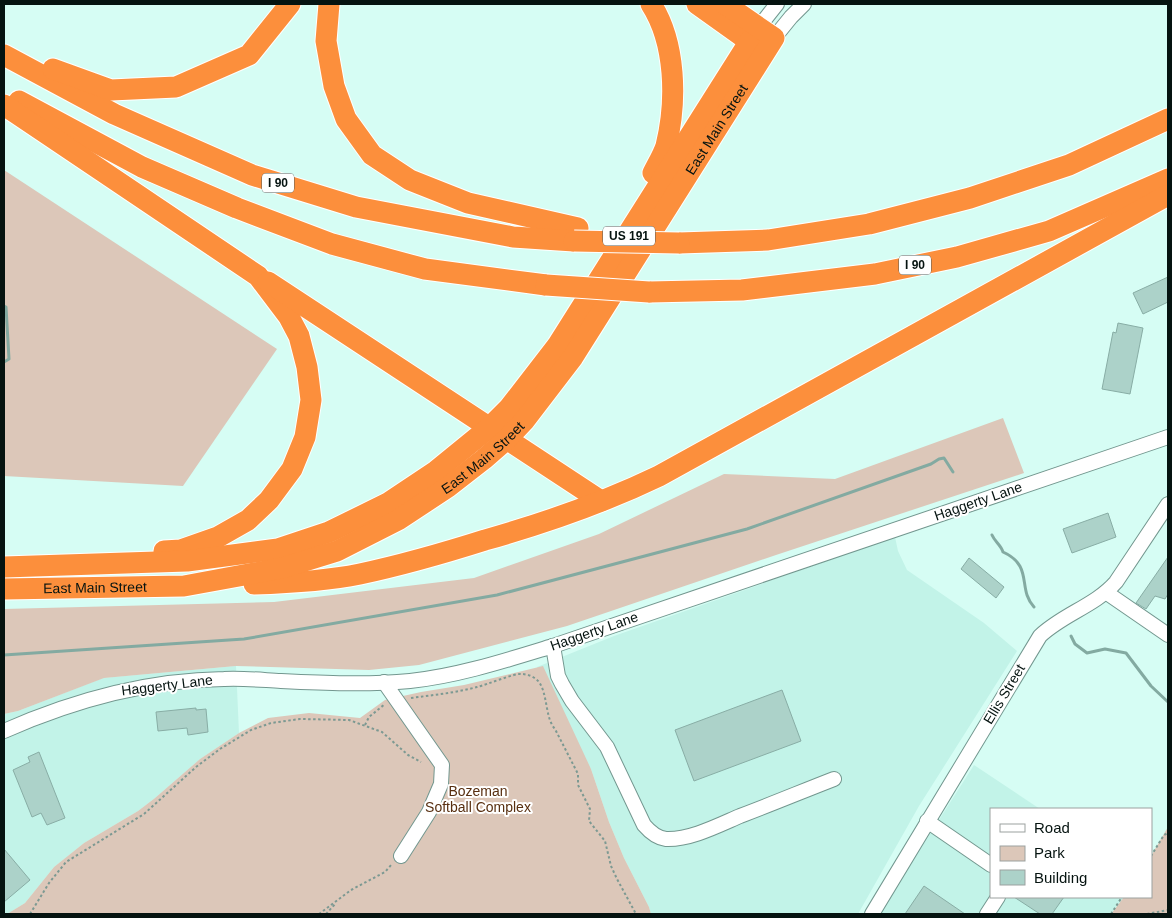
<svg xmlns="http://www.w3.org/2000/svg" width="1172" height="918" font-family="Arial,sans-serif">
<rect width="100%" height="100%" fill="#d6fdf4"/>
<g fill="#c2f3e8">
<polygon points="895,537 898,551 907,570 984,623 1017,651 919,806 858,914 651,914 649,907 624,858 609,822 591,769 537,667 614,636"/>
<polygon points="236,666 239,733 200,759 155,798 138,811 84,843 54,867 25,903 7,914 4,914 4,714 18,711 103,678"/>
<polygon points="974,765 1040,809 991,809 991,897 1124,897 1111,914 879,914"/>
</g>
<g fill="#dcc7b9">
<polygon points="4,170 277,349 183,486 4,476"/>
<polygon points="1003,418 1024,473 776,555 567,626 419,665 369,670 236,666 104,678 18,711 4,714 4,609 274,602 474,578 599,534 724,474 835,479"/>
<polygon points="543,666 591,769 609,822 624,858 649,907 651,914 7,914 25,903 54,867 84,843 138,811 155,798 200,759 239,733 268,718 309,713 360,718 385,700 421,692 464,685"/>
<polygon points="1168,827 1168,914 1111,914 1124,897 1151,897 1151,856"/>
</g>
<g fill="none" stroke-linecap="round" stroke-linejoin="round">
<g stroke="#83aaa1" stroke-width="3">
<polyline points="4,306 6,307 9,359 4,362"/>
<path d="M992 535C995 542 1001 545 1003 552 1034 566 1017 589 1034 607"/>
<polyline points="1071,636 1075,644 1087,653 1105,649 1126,653 1151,686 1168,702"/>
<polyline points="4,655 244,639 497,595 747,529 931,464 939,459 944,458 953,472"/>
</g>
</g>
<g fill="#acd2c9" stroke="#88ada5">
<polygon points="1168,277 1168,302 1143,314 1133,293"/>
<polygon points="1118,323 1143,328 1130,394 1102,389 1113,332 1116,333"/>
<polygon points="1108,513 1116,537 1072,553 1063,529"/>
<polygon points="1168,557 1168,594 1165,599 1155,596 1146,609 1136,603"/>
<polygon points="969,558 1004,587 996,598 961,569"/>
<polygon points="782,690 801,741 694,781 675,730"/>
<polygon points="196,708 196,710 206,709 208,732 188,735 187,728 158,731 156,712"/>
<polygon points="39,752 65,818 47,825 41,813 32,817 13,770 30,762 28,757"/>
<polygon points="4,849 30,880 4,902"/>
<polygon points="924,886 965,914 905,914"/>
<polygon points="1014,897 1064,897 1052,914 1040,914"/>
</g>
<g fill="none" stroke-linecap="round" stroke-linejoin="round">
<defs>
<g id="minor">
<polyline points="758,28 777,4"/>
<polyline points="774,38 791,17 804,4"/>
<polyline points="1107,593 1168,635"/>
<path d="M553 646 558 676 562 684 572 701 607 747 644 825C650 832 657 838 666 839 690 840 719 825 740 816 772 804 803 791 834 779"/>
<polyline points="384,682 442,765 441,784 429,812 401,856"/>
<path d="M4 731C74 700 147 680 224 679 243 678 262 680 281 681 323 683 367 685 410 681 458 676 507 660 553 646L1168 437"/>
<polyline points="927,821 991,865"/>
<path d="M872 914 1040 636C1063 614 1095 606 1116 582L1168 504"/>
<polyline points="987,914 998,897"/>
</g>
<g id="highway">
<polyline points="329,4 326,41 334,86 346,119 372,155 410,180 468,203 578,228"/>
<path d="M651 4C676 43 677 101 666 146 663 155 657 165 653 173"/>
<polyline points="697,4 760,49"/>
<polyline points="4,55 114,114 252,175 356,207 513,237 574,241"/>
<polyline points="53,69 111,90 176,87 249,55 290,4"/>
<polyline points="19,101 142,167 237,208 332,244 425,269 546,285"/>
<polyline points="4,105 258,276 289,317 299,336 307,367 311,400 305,437 292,469 269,500 248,520 218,537 181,550 164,551"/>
<polyline points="679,243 768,240 869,224 970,198 1069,165 1168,119"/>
<polyline points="268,282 601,501"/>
<polyline points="649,292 742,290 875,274 957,257 1049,231 1168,179"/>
<polyline points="4,567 187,561 278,549 329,532 388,503 436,471 490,427 509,408 557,346 758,28"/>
<path d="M254 584C289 583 326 581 360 574 402 565 444 553 485 540 545 523 603 503 659 476L1168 195"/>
<path id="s1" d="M4 589 184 586 282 568 337 551 398 520 448 487 484 459 507 439 524 421 573 357 774 38 725 4"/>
</g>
</defs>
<use href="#minor" stroke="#73978f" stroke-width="16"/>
<use href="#highway" stroke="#fff" stroke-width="23"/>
<g stroke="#7c9992" stroke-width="2" stroke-dasharray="2.5 2.5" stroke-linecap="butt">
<path d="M411 698C433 695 455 693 477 687 486 685 515 673 521 674 528 674 535 677 539 682 548 695 545 718 555 729L578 774V785L590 809 589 821 605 841 611 866 617 879 636 914"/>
<polyline points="365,725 369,717 385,704"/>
<polyline points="1151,856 1164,835 1168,833"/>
<polyline points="30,914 49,883 66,862 144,814 196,767 220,749 251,730 271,723 300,719 349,720 382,732 408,755 421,762"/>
<polyline points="319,914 351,890 385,872 392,864"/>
<polyline points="326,914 336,903"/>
<polyline points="1111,914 1122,897"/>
<polyline points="1147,914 1168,910"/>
</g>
<use href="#minor" stroke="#fff" stroke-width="14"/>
<use href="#highway" stroke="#fc8f3c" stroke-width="21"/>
<defs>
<g id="highway-bridge">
<polyline points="574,241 679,243"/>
<polyline points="546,285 649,292"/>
</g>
</defs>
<use href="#highway-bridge" stroke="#fff" stroke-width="23" stroke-linecap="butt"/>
<use href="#highway-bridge" stroke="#fc8f3c" stroke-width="21"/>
</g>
<g text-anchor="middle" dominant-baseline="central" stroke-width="4" stroke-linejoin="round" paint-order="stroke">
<g fill="#fff" stroke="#505a58" stroke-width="1">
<rect x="262" y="173.5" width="32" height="19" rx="4"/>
<rect x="603" y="226.5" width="52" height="19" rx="4"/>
<rect x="899" y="255.5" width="32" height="19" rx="4"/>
</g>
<g font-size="12" font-weight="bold" fill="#051310">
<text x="278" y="183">I 90</text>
<text x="629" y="236">US 191</text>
<text x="915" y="265">I 90</text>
</g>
<g font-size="14" fill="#051310" stroke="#fff">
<text stroke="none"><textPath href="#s1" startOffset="916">East Main Street</textPath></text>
<text stroke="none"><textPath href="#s1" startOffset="511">East Main Street</textPath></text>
<text transform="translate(978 501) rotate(-19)">Haggerty Lane</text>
<text stroke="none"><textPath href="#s1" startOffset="91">East Main Street</textPath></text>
<text transform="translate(594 631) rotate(-19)">Haggerty Lane</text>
<text transform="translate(167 685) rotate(-7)">Haggerty Lane</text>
<text transform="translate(1004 694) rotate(-59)">Ellis Street</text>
</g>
<g font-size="14" fill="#582f10" stroke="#fff">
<text x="478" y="791">Bozeman<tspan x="478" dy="16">Softball Complex</tspan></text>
</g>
</g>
<rect width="1172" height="918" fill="none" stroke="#051310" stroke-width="10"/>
<rect x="990" y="808" width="162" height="90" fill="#ffffff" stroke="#9ba19f"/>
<rect x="1000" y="824" width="25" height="8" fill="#ffffff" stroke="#9ba19f"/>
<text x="1034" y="833" font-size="15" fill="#051310">Road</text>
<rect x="1000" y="846" width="25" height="15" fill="#dcc7b9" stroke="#9ba19f"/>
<text x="1034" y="858" font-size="15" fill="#051310">Park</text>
<rect x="1000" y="870" width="25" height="15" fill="#acd2c9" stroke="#9ba19f"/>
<text x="1034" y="883" font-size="15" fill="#051310">Building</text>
</svg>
